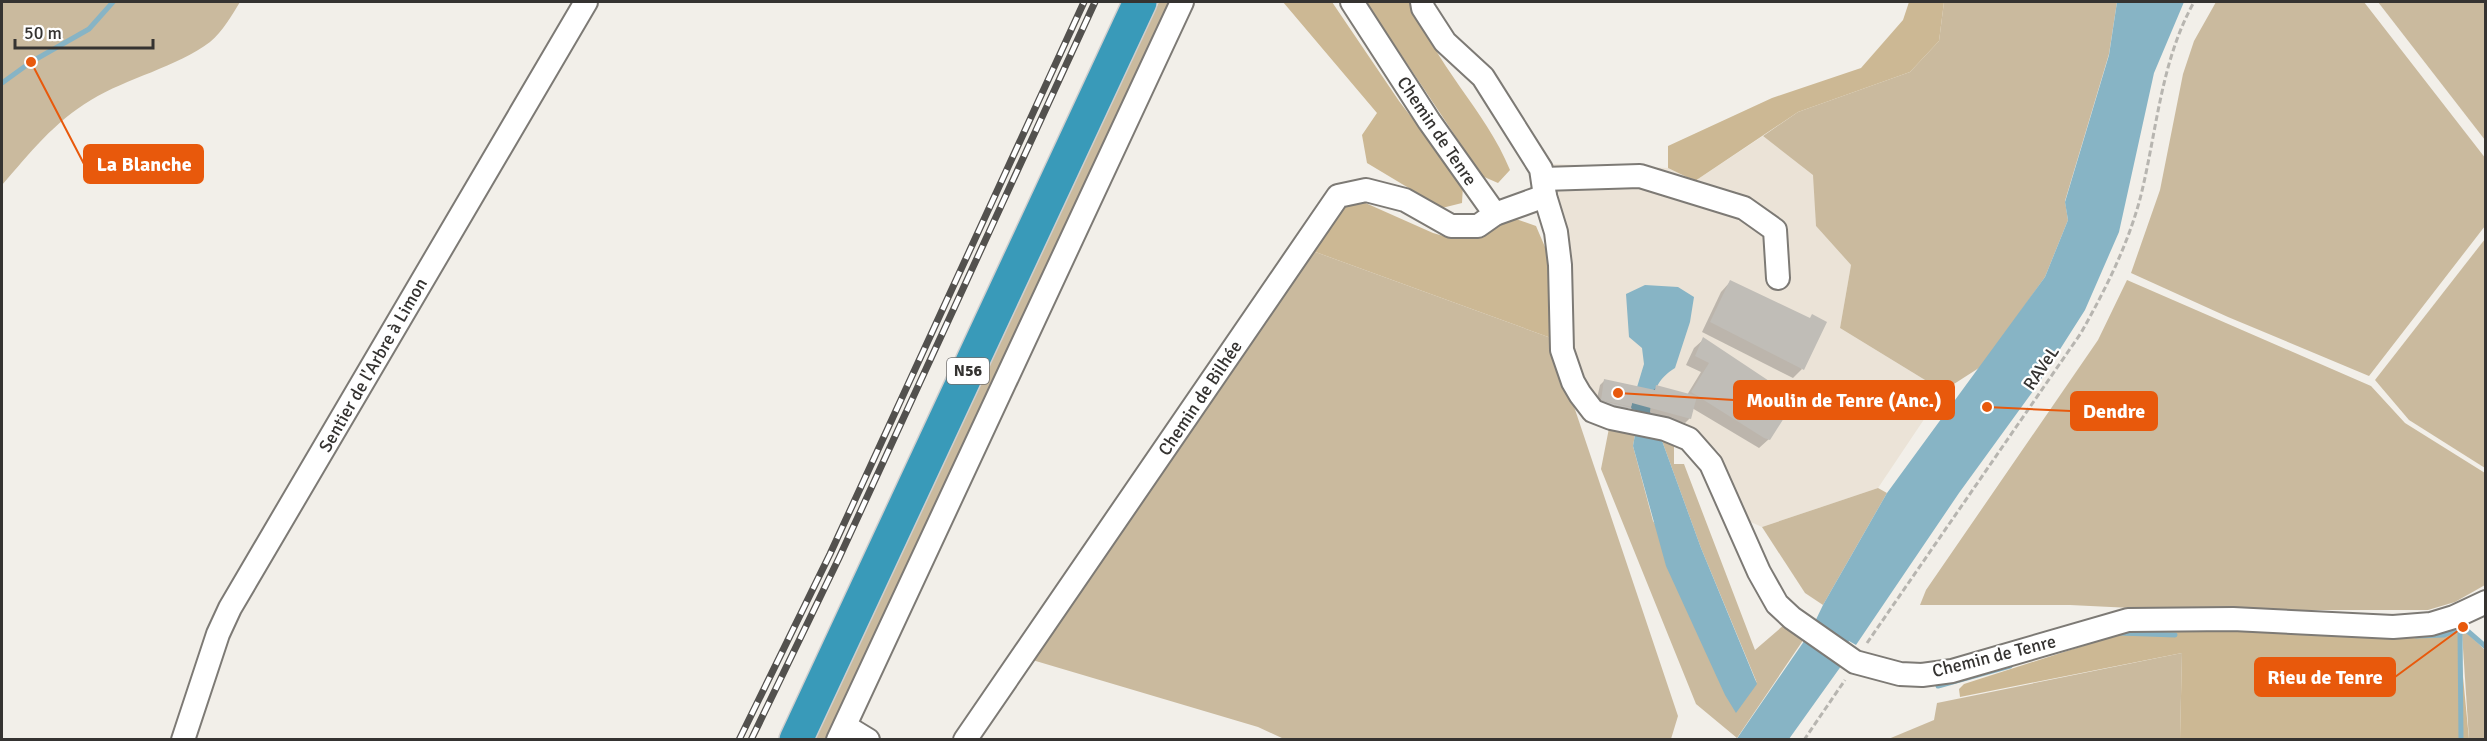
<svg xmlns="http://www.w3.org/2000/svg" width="2487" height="741" font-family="Signika,sans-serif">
<rect width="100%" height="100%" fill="#f2efe9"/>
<polygon fill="#ebe3d7" points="1763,136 1814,175 1816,226 1851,265 1840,328 1943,391 1878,488 1762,527 1744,519 1719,452 1690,429 1650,412 1599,400 1586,381 1571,342 1572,259 1552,164 1668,168 1695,181"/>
<g fill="#caba9e">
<path d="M2 2H240C232 15 223 31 210 42 177 67 127 78 91 100 54 122 30 153 2 185Z"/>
<polygon points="1159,2 1174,2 830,739 815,740"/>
<polygon points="1944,2 2117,2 2109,54 2065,201 2068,220 2045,277 1982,366 1943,391 1840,328 1851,265 1816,226 1813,175 1763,136 1798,112 1910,72 1939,41"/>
<polygon points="2216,2 2364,2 2486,159 2485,226 2369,376 2228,317 2131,273 2160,190 2183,74 2194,41"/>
<polygon points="2378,2 2485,2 2485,140"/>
<polygon points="2485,239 2485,468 2409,420 2375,380"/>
<polygon points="1310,250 1551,338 1678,716 1671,739 1284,739 1258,727 1029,659"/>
<polygon points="2127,280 2371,386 2405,423 2485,473 2485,585 2455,602 2428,610 2172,610 2070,605 1920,605 1926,590 2098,340"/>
<polygon points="1611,418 1637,423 1633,446 1653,521 1757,683 1701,548 1661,438 1694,445 1674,446 1674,464 1684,464 1755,650 1792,618 1810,630 1737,738 1696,704 1601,469"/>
<polygon points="1878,488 1887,493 1823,605 1805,593 1762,527"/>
<polygon points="2466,632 2485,650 2485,739 2469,739 2462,633"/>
<polygon points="2182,653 2180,739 1886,740 1934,720 1937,703"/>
</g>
<g fill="#ccb894">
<polygon points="1283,2 1332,2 1399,101 1463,185 1462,203 1442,208 1367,163 1362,135 1377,113"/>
<path d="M1366 2H1414C1432 63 1486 110 1510 170L1498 183 1482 176Z"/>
<polygon points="1909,2 1944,2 1939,41 1910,72 1798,112 1695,181 1668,168 1668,146 1772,98 1861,68 1903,20"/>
<polygon points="1361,201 1433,233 1454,239 1464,238 1516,219 1536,226 1548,254 1551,338 1310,250 1340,207"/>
<polygon points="2458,625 2469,739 2180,739 2182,653 1960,697 1959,689 1964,684 2139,628 2183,631 2372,633"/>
</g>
<g fill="#87b4c5">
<polygon points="2117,2 2184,2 2154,73 2119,232 2085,310 2036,387 1959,493 1856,645 1849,641 1838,658 1844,662 1789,739 1736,740 1809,634 1823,605 1887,493 2045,277 2068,220 2065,202 2109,55"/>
<path d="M1645 285 1678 287 1694 297 1690 322 1675 368C1658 378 1652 393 1650 412L1659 427 1661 438 1701 548 1757 684 1736 713 1725 695 1666 566 1633 446 1637 423 1631 407 1644 364 1642 348 1629 337 1626 294Z"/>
</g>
<g fill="#0003">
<polygon points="1730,282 1802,369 1793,378 1702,332 1721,292"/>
<polygon points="1704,339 1769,439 1759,448 1692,408 1690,418 1685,423 1628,408 1625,412 1596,403 1600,385 1605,380 1652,391 1657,387 1687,395 1701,372 1686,365 1694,348"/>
</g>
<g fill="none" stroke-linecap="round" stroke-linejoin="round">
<g stroke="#87b4c5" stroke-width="5">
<polyline points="2,83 31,62 89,29 113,2"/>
<polyline points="2460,629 2461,740"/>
<polyline points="2120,633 2175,635"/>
<polyline points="2416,636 2444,635 2463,627 2486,647"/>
<polyline points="1938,686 2010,666"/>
</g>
</g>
<g fill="#c0bdb7">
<polygon points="1730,280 1810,318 1812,314 1827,322 1804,370 1710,322"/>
<polygon points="1703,337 1796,399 1770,440 1764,438 1691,392 1709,363 1695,356"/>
<polygon points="1604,379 1655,390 1656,385 1697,396 1691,419 1632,403 1631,407 1601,400"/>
</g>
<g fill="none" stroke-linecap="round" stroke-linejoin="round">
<defs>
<g id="minor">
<polyline points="1352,2 1429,121 1495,214"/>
<polyline points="1422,2 1423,8 1445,42 1483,77 1541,169 1545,196 1556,232 1560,265 1562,350 1573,382 1580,394 1593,411 1611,418 1665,429 1689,439 1711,464 1759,572 1777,604 1792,618 1855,662 1900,674 1922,675 1952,671 2128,620 2233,619 2393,627 2431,624 2454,617 2486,602"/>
<polyline points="1543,179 1640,176 1744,208 1775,230 1778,278"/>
<polyline points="845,726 868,740"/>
<polyline points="183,740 218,634 230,608 586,2"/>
<polyline points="838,740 1182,2"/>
<polyline points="965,740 1338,196 1366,190 1405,200 1451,226 1478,226 1495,214 1545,196"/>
</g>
<polyline id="highway" points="796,740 1140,2"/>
</defs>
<use href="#minor" stroke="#7d7a75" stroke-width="26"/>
<use href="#highway" stroke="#cfcece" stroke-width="36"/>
<g stroke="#b7b5b0" stroke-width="3" stroke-dasharray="6 3" stroke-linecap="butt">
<path d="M1867 643 2081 333C2105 290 2127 247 2140 199 2157 132 2160 63 2194 2"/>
<polyline points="1804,740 1845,680"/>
</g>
<use href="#minor" stroke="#fff" stroke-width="22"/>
<use href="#highway" stroke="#399ab9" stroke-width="33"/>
<defs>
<g id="rail">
<polyline points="739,740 830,554 1084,2"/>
<polyline points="751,740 839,558 1095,2"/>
</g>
</defs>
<use href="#rail" stroke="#53514e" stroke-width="7"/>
<use href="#rail" stroke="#fff" stroke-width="4.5" stroke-dasharray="14" stroke-linecap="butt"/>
</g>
<g text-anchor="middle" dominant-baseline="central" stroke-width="4.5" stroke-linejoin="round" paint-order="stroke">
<rect fill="#fff" stroke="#72706f" stroke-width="1.5" x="947" y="358" width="42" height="26" rx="4.5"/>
<g font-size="16" font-weight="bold" fill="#353331">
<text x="968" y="371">N56</text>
</g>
<g font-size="18" fill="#353331" stroke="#fff">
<text transform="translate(1437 131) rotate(56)">Chemin de Tenre</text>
<text transform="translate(373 365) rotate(-60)">Sentier de l'Arbre à Limon</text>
<text transform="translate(2041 368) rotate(-56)">RAVeL</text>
<text transform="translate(1200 398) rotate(-56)">Chemin de Bilhée</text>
<text transform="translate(1994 656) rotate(-14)">Chemin de Tenre</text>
</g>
</g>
<path fill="none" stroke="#e8590c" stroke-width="2" d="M31 62L84 164M1618 393L1734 400M1987 407L2071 411M2463 627L2395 677"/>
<g fill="#e8590c" stroke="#fff" stroke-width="2">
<circle cx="31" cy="62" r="6"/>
<circle cx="1618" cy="393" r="6"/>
<circle cx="1987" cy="407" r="6"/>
<circle cx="2463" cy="627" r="6"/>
</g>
<g fill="#e8590c" stroke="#e8590c" stroke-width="2">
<rect x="84" y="145" width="119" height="38" rx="6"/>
<rect x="1734" y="381" width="220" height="38" rx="6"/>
<rect x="2071" y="392" width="86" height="38" rx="6"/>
<rect x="2255" y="658" width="140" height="38" rx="6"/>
</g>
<g font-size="20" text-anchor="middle" font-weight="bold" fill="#fff">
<text x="144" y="171">La Blanche</text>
<text x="1844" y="407">Moulin de Tenre (Anc.)</text>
<text x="2114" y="418">Dendre</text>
<text x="2325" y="684">Rieu de Tenre</text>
</g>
<rect width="2487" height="741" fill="none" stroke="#353331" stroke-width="6"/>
<path d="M15 39v9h138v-9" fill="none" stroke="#353331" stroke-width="3"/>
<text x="24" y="39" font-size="18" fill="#353331" stroke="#ffffff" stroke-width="4.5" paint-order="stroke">50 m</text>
</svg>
